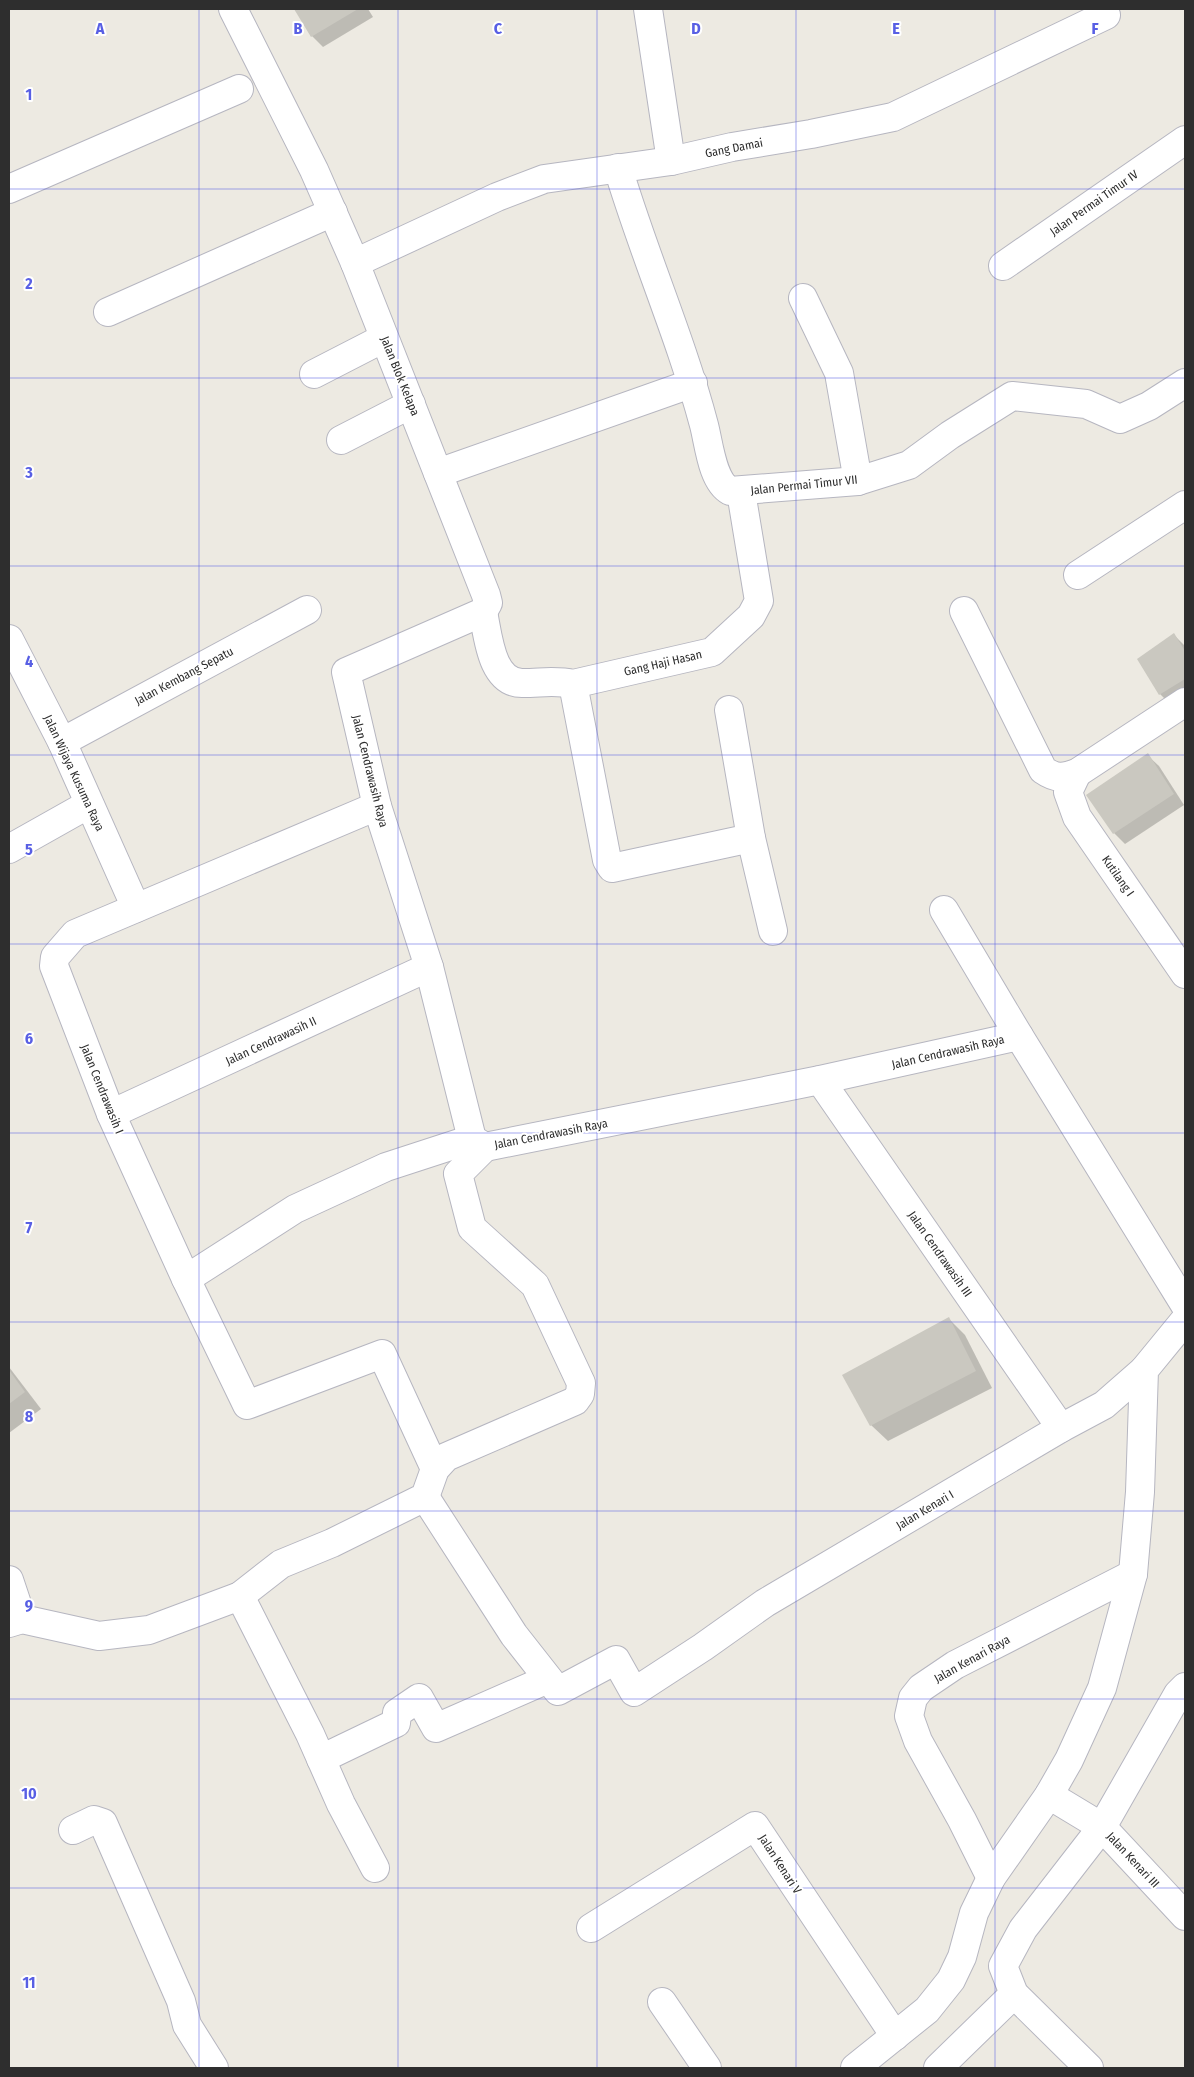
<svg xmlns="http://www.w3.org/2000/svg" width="1194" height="2077" font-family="'Fira Sans Condensed',sans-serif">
<rect width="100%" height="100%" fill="#edeae2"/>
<g fill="#0003">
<polygon points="296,9 368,9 373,17 323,47 312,36"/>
<polygon points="1174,635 1185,646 1185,697 1171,705 1160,694"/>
<polygon points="1147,755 1159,766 1184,805 1125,844 1114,833"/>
<polygon points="949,1319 965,1335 992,1388 888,1441 871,1425"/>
<polygon points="9,1367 41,1409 9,1433"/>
</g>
<g fill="#cac8c0">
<polygon points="294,9 358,9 311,37"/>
<polygon points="1174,633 1185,651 1185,679 1159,695 1137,659"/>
<polygon points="1148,753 1174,794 1113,834 1086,795"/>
<polygon points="949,1317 976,1371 870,1426 842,1375"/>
<polygon points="9,1370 25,1392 9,1404"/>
</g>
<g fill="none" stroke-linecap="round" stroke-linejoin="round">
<defs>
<g id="minor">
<polyline points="233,9 314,170 355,263 486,595 488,603 483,612 346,672 377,806 429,967 472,1139 485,1147 820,1080 1019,1036"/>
<polyline points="648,9 671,161"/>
<path d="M618 168C644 255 681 338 704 425 709 444 712 481 730 491L858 481 909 465 950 435 1012 396 1086 404 1120 419 1149 406 1185 383"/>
<polyline points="9,189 239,89"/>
<polyline points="355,263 497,197 544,179 671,161 732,147 811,134 893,117 1106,15"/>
<polyline points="1003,266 1185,140"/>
<polyline points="803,298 839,373 858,481"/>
<polyline points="108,312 333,212"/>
<polyline points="314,374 384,338"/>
<polyline points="341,440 411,404"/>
<polyline points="438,473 693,383"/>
<polyline points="1078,575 1185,505"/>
<path d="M964 611 1043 770C1056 779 1063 778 1077 773L1185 702"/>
<path d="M483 612C488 635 491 684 523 683 541 683 556 680 573 684L712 652 751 616 759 601 741 492"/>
<polyline points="9,639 62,742 136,908"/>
<polyline points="573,684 607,860 612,868 751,838"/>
<polyline points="729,710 751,838 773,931"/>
<polyline points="62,742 307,610"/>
<polyline points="1077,773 1068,792 1077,817 1185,974"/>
<polyline points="377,806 75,934 55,957 54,966 111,1114 186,1279 247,1405 382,1354 435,1469"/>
<polyline points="9,849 89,804"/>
<polyline points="944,910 1019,1036 1185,1305"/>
<polyline points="820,1080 1061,1428"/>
<polyline points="111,1114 429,967"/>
<polyline points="186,1279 295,1209 386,1167 472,1139"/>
<polyline points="425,1497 514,1635 558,1691 616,1660 634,1692 703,1647 765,1603 1061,1428 1104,1405 1144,1370"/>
<polyline points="9,1580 22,1619"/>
<polyline points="240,1596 310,1734 341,1804 375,1868"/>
<polyline points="9,1623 22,1619 99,1636 149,1630 240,1596 281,1564 332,1543 425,1497 435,1469 446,1457 575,1401 580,1394 581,1383 535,1285 472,1228 458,1174 485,1147"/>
<polyline points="321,1759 396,1723 397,1713 419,1698 436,1728 548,1679"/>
<polyline points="1049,1795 1102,1827 1185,1916"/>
<polyline points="73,1830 94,1820 103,1823 181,2001 187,2025 214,2068"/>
<polyline points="991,1878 962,1820 918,1741 909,1716 913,1698 921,1688 955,1665 1133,1574"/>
<polyline points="591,1928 755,1826 895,2036"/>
<polyline points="662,2002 707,2068"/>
<polyline points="855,2068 927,2010 951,1980 962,1957 974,1913 991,1878 1049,1795 1069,1760 1102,1688 1133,1574 1140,1492 1144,1370 1185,1320"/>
<polyline points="938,2068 1014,1994"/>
<polyline points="1089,2068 1014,1994 1003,1966 1023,1929 1102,1827 1178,1694 1185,1687"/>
</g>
</defs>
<use href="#minor" stroke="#b6b6c0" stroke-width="30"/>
<use href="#minor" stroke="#fff" stroke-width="28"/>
</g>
<path fill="none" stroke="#585fe4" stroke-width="1" stroke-opacity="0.55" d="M199 9V2068M398 9V2068M597 9V2068M796 9V2068M995 9V2068M9 189H1185M9 378H1185M9 566H1185M9 755H1185M9 944H1185M9 1133H1185M9 1322H1185M9 1511H1185M9 1699H1185M9 1888H1185"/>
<g text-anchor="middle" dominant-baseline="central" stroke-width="4" stroke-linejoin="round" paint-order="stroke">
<g font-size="12" fill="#2e2e2e" stroke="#fff">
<text transform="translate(734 148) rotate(-11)">Gang Damai</text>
<text transform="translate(1094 203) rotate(-35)">Jalan Permai Timur IV</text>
<text transform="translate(400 376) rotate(68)">Jalan Blok Kelapa</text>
<text transform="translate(804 485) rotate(-6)">Jalan Permai Timur VII</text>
<text transform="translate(663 663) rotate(-13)">Gang Haji Hasan</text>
<text transform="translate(184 676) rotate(-28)">Jalan Kembang Sepatu</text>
<text transform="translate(370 771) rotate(76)">Jalan Cendrawasih Raya</text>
<text transform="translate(74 773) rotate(65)">Jalan Wijaya Kusuma Raya</text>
<text transform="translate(1118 876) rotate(55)">Kutilang I</text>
<text transform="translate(271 1041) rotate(-25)">Jalan Cendrawasih II</text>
<text transform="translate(948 1052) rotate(-13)">Jalan Cendrawasih Raya</text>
<text transform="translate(102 1089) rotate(68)">Jalan Cendrawasih I</text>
<text transform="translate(551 1134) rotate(-11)">Jalan Cendrawasih Raya</text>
<text transform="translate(940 1254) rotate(55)">Jalan Cendrawasih III</text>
<text transform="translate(925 1510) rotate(-31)">Jalan Kenari I</text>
<text transform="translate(972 1659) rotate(-29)">Jalan Kenari Raya</text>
<text transform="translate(1133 1860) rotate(47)">Jalan Kenari III</text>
<text transform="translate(780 1864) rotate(57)">Jalan Kenari V</text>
</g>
</g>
<g font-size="16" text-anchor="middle" font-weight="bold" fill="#585fe4" stroke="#fff" stroke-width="4" stroke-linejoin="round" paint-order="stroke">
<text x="100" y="34">A</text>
<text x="298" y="34">B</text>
<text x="498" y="34">C</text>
<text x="696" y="34">D</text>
<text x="896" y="34">E</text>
<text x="1095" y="34">F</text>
<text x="29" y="100">1</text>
<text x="29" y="289">2</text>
<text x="29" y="478">3</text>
<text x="29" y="667">4</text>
<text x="29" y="855">5</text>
<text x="29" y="1044">6</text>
<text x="29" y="1233">7</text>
<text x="29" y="1422">8</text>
<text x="29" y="1611">9</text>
<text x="29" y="1799">10</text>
<text x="29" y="1988">11</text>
</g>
<rect width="1194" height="2077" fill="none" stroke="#2e2e2e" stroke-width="20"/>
</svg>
